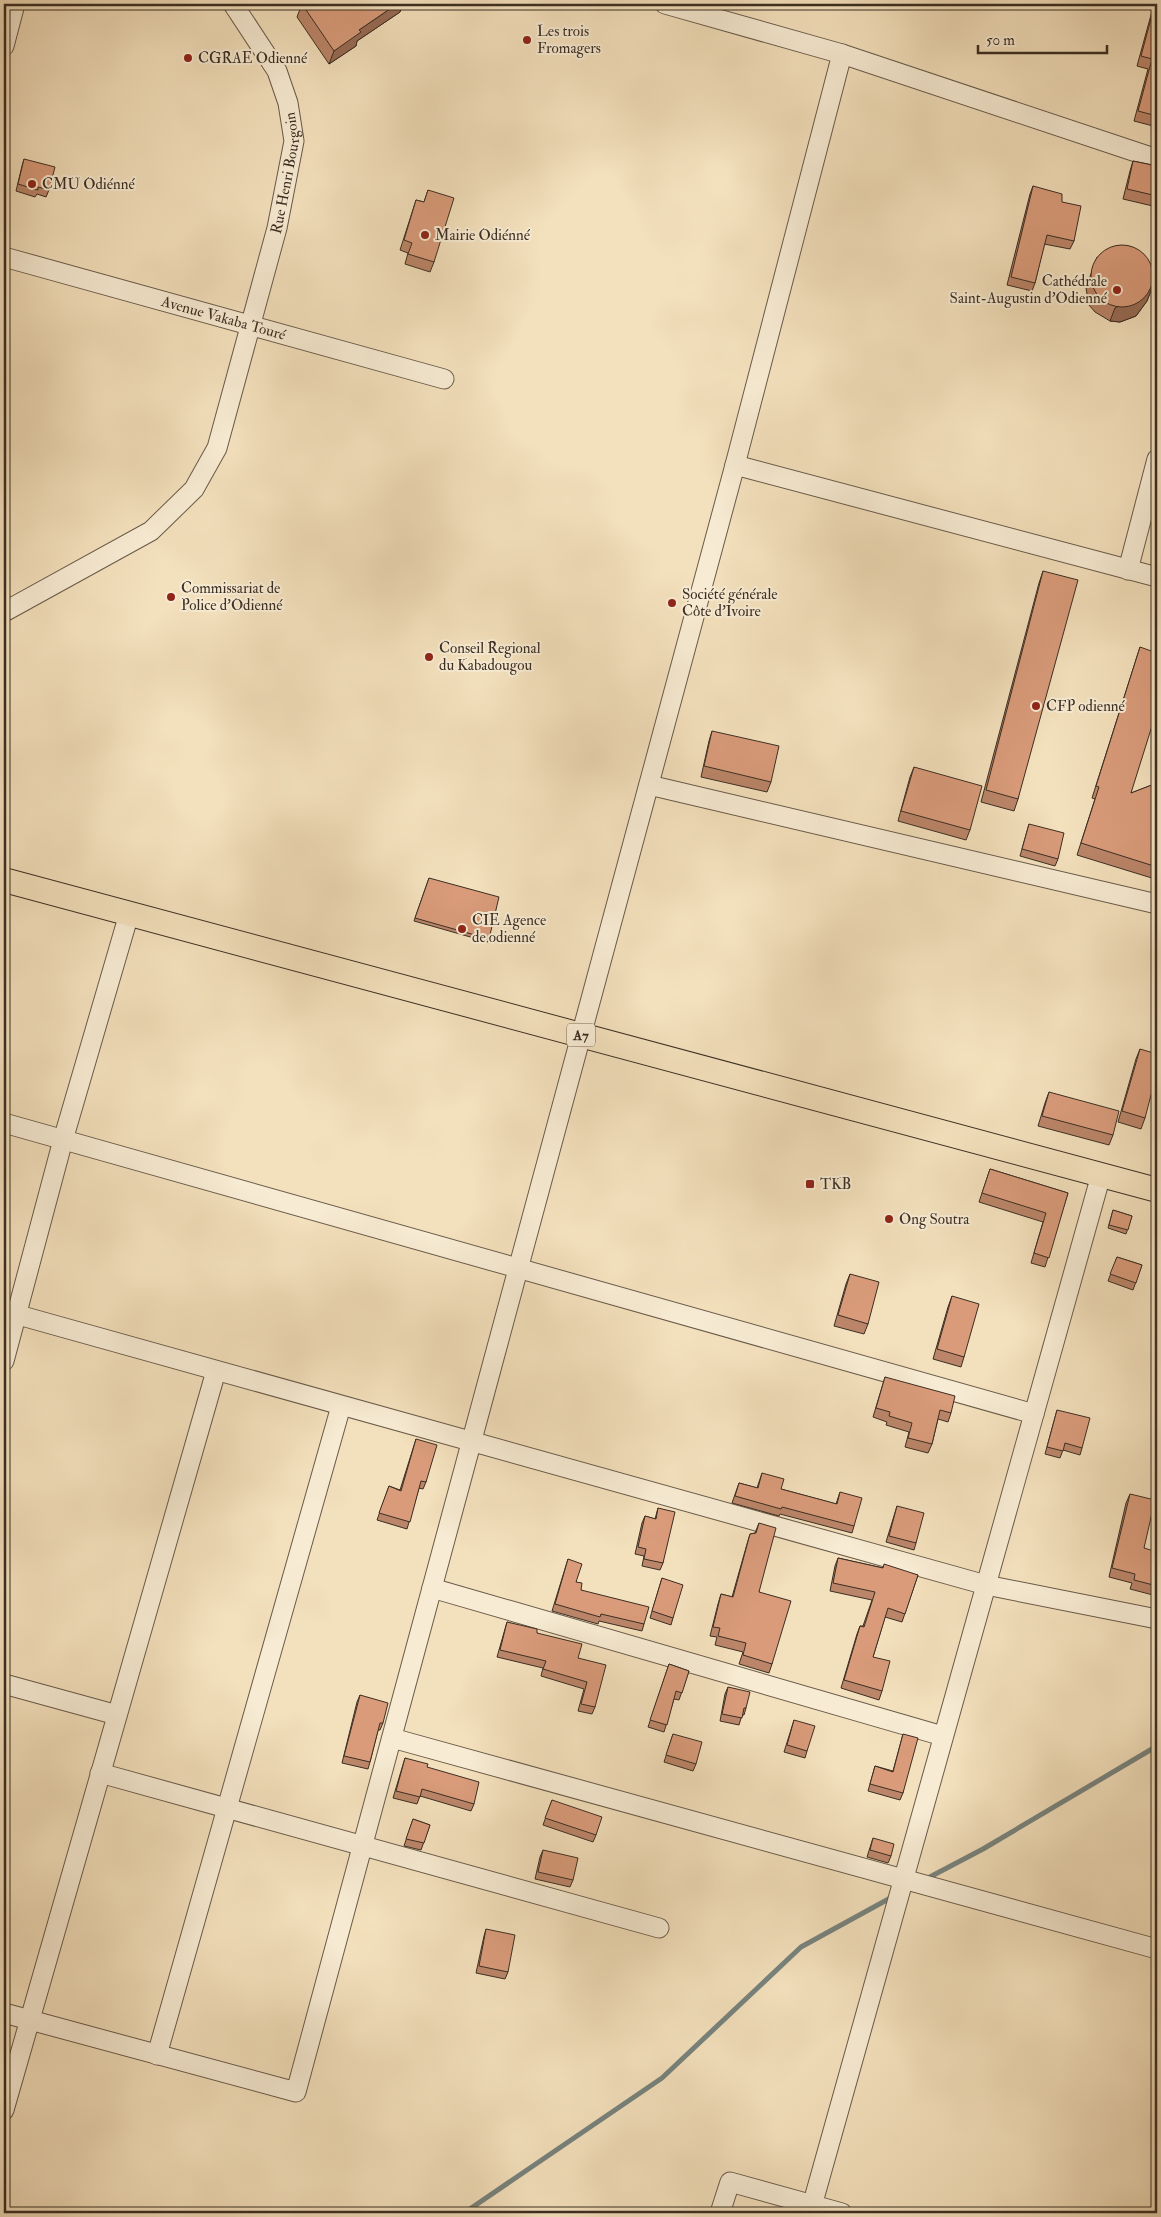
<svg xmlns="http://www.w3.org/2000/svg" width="1161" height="2217" font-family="'IM FELL Double Pica',serif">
<rect width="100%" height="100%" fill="#f3e0bc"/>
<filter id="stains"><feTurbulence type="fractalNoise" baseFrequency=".004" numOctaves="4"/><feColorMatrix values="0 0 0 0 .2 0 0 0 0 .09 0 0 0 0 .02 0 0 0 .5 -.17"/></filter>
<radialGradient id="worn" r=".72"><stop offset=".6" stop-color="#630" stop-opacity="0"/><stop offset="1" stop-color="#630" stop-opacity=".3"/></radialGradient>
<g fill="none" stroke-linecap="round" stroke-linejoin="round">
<g stroke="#77837e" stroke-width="5">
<polyline points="926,1879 983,1849 1157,1746"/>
<polyline points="464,2213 662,2078 801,1947 894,1896"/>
</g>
<defs>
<g id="minor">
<polyline points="665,4 842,54 1157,159"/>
<polyline points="4,46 15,4"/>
<path id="s1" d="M4 257 444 379"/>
<polyline points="735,465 1157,577"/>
<polyline points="1128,570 1157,459"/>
<path id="s2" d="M4 612 151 531 194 489 217 448 277 228 294 141 288 103 277 71 233 4"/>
<polyline points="649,785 1157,904"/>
<polyline points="4,1123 1034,1414"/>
<polyline points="4,1311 986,1585 1157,1619"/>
<polyline points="4,1361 63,1140 129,914"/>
<polyline points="432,1588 943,1736"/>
<polyline points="4,1684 117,1715"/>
<polyline points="392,1738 1157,1949"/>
<polyline points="100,1773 659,1928"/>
<polyline points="4,2013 296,2092 735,465 842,54"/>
<polyline points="157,2055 341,1406"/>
<polyline points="4,2110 216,1371"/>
<polyline points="720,2213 730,2182 842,2213"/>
<polyline points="810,2213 1101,1175"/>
</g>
<polyline id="major" points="4,880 1157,1190"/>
</defs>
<use href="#minor" stroke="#695a49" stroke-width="21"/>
<use href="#major" stroke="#3b2e23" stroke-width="26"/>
<use href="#minor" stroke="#f7ebd3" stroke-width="19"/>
<use href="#major" stroke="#f3e0bc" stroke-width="24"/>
</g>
<g fill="#bb8569" stroke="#3b2e23">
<polygon points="302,4 403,4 400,12 357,41 356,46 329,64 297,17"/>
<polygon points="1154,4 1157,4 1157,127 1134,121 1148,69 1137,66"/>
<polygon points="24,159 49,190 46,197 37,194 35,197 16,191 22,166"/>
<polygon points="1133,161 1157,166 1157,207 1123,199 1130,171"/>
<polygon points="1033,186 1062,202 1074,241 1070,249 1044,244 1035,283 1032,291 1007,285 1030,194"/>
<polygon points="428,190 434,262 430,272 405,264 408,253 400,250 416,200 424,202"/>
<polygon points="1097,257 1152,288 1147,301 1136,316 1120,322 1110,321 1095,312 1089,305 1086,288"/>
<polygon points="1043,571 1018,799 1014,811 981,802 1039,583"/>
<polygon points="1140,647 1131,793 1157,783 1157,873 1155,879 1077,855 1095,799 1092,798"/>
<polygon points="712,731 771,782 767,792 701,777 709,741"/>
<polygon points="914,767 970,830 966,840 898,821 910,777"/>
<polygon points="1029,824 1058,859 1055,866 1020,856"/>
<polygon points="429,878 489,939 488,942 414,921"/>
<polygon points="1140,1049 1145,1118 1141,1129 1118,1122 1136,1059"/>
<polygon points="1049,1092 1113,1135 1109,1145 1038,1126 1045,1103"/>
<polygon points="990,1169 1068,1193 1045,1267 1031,1263 1043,1222 979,1202"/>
<polygon points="1113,1210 1132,1216 1126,1234 1108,1228"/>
<polygon points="1117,1257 1142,1265 1133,1290 1108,1281"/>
<polygon points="850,1274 868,1324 864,1334 834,1326 846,1284"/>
<polygon points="952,1296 964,1357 961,1367 933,1359 948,1307"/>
<polygon points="885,1377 951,1413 948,1422 938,1419 932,1444 928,1453 905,1447 909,1432 886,1425 887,1422 873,1417"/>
<polygon points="1057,1410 1082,1448 1080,1455 1063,1450 1060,1458 1045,1454"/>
<polygon points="416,1439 426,1482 423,1489 419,1488 407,1529 377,1520 389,1486 400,1490"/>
<polygon points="762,1473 781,1489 836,1504 840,1492 854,1526 852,1533 780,1514 779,1516 732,1503 739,1483 757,1488"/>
<polygon points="1130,1494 1144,1548 1157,1584 1153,1595 1130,1589 1132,1583 1109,1577 1126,1503"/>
<polygon points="897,1506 916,1543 914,1550 886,1542"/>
<polygon points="658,1508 663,1563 660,1570 642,1566 644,1556 635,1554 642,1523 645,1516 655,1519"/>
<polygon points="759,1523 759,1592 772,1664 769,1673 739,1664 743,1652 715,1645 717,1637 710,1636 718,1604 721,1594 732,1597 747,1544 750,1534 755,1533"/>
<polygon points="838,1558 883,1568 918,1575 902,1622 885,1617 873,1657 882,1691 879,1700 841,1688 857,1634 860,1626 863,1626 872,1600 830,1591 835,1566"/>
<polygon points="568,1559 576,1582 581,1590 644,1624 642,1631 599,1621 598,1624 552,1611"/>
<polygon points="662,1578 673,1618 671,1625 650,1618"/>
<polygon points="507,1622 537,1633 578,1658 595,1707 592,1714 578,1711 584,1689 541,1676 543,1668 497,1657"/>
<polygon points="669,1664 689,1671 679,1700 674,1699 664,1732 648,1727"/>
<polygon points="728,1687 746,1708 744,1715 742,1715 739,1725 720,1721 725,1694"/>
<polygon points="360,1695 383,1723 380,1730 378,1730 370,1762 368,1769 342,1763 357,1702"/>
<polygon points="794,1720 807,1751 805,1758 784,1752"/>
<polygon points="673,1734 696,1764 693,1771 664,1762"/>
<polygon points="903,1734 903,1793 900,1800 868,1791 875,1766 893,1771"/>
<polygon points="405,1758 427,1767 474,1804 471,1811 420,1796 417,1804 393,1798"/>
<polygon points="552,1800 596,1835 593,1842 543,1825"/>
<polygon points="413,1819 430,1825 421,1850 404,1846"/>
<polygon points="873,1838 891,1856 888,1863 867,1857"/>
<polygon points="543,1850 573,1880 570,1887 535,1879 540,1857"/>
<polygon points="486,1929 508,1972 505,1979 476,1973 484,1936"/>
</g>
<g fill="#986c55" stroke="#3b2e23">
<polygon points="397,4 403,4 400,12 357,41 356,46 329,64 334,51 359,30"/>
<polygon points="1152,288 1147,301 1136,316 1120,322 1110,321 1115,308"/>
</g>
<g fill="#d99b7a" stroke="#3b2e23">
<polygon points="302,4 397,4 359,30 361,32 334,51"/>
<polygon points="1155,4 1157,4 1157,116 1138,111 1152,59 1141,56"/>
<polygon points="24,159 55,167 49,190 38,187 38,190 18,184"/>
<polygon points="1133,161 1157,166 1157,196 1127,189"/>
<polygon points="1033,186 1062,194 1062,202 1081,206 1074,241 1047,235 1035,283 1011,277"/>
<polygon points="428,190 454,198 434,262 408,254 412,243 404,240 416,200 424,202"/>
<circle cx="1122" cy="276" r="31"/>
<polygon points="1043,571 1078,580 1018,799 986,790"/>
<polygon points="1140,647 1157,653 1157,710 1131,793 1157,783 1157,867 1081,843 1099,787 1096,786"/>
<polygon points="712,731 779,746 771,782 704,766"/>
<polygon points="914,767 982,786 970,830 901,811"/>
<polygon points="1029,824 1064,833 1058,859 1022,849"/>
<polygon points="429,878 499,897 489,939 415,918"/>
<polygon points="1140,1049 1157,1054 1157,1072 1145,1118 1122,1111"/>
<polygon points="1049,1092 1119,1111 1113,1135 1042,1116"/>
<polygon points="990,1169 1068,1193 1049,1258 1034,1253 1046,1213 982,1193"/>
<polygon points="1113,1210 1132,1216 1128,1230 1109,1225"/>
<polygon points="1117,1257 1142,1265 1136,1283 1110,1274"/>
<polygon points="850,1274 879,1282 868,1324 838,1315"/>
<polygon points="952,1296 979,1304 964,1357 937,1349"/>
<polygon points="885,1377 955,1396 951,1413 940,1410 932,1444 908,1438 912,1423 889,1416 890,1412 876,1408"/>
<polygon points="1057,1410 1090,1418 1082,1448 1065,1443 1063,1451 1047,1447"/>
<polygon points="416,1439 437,1445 426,1482 421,1481 410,1522 379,1513 389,1486 401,1491"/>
<polygon points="762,1473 784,1479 781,1489 837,1504 840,1492 862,1498 854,1526 782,1507 781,1509 735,1496 739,1483 758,1488"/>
<polygon points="1130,1494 1155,1500 1144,1548 1157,1552 1157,1586 1134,1580 1135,1574 1112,1568"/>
<polygon points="897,1506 924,1513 916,1543 889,1536"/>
<polygon points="658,1508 675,1512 663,1563 644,1559 646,1549 638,1547 645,1516 656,1519"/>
<polygon points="759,1523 776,1528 759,1592 791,1601 772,1664 743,1655 746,1643 718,1636 720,1628 713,1627 721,1594 733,1597 750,1534 756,1533"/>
<polygon points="838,1558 883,1568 884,1564 918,1575 905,1614 888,1608 873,1657 890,1661 882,1691 844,1680 860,1626 864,1627 875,1592 833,1583"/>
<polygon points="568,1559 582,1564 576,1582 582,1583 581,1590 649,1607 644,1624 601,1614 600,1617 555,1604"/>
<polygon points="662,1578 683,1585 673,1618 652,1611"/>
<polygon points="507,1622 537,1629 537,1633 582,1644 578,1658 606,1665 595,1707 581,1704 587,1682 543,1669 546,1661 500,1650"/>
<polygon points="669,1664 689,1671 682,1693 676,1691 667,1725 650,1720"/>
<polygon points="728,1687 750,1692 746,1708 744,1708 742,1718 722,1714"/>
<polygon points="360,1695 388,1703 383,1723 380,1723 370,1762 344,1756"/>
<polygon points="794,1720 815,1726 807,1751 787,1745"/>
<polygon points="673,1734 702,1742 696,1764 666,1755"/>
<polygon points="903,1734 918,1738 903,1793 870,1784 875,1766 893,1772"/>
<polygon points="405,1758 428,1764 427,1767 479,1782 474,1804 422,1789 420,1797 396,1791"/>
<polygon points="552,1800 602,1817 596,1835 545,1818"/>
<polygon points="413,1819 430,1825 424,1843 406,1839"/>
<polygon points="873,1838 894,1844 891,1856 870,1850"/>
<polygon points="543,1850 578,1858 573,1880 538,1872"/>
<polygon points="486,1929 515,1935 508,1972 479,1966"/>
</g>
<g fill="#8f2418" stroke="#f7ebd3" stroke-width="2">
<circle cx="527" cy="40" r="5"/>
<circle cx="188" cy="58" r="5"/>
<circle cx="32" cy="184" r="5"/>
<circle cx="425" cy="235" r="5"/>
<circle cx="1117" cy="290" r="5"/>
<circle cx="171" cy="597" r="5"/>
<circle cx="672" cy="603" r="5"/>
<circle cx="429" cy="657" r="5"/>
<circle cx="1036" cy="706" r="5"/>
<circle cx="462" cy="929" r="5"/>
<rect x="805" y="1179" width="10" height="10" rx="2.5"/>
<circle cx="889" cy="1219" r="5"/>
</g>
<g text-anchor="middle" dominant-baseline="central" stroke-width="4" stroke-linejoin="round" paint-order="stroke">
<rect fill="#f7ebd3" stroke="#736758" stroke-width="1" x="567" y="1023.5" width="28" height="23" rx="4"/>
<g font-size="14" font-weight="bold" fill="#3b2e23">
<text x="581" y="1035">A7</text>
</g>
<g font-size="15" fill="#3b2e23" stroke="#f7ebd3" text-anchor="start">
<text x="537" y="31">Les trois<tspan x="537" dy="17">Fromagers</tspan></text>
<text x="198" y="58">CGRAE Odienné</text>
<text x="42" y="184">CMU Odiénné</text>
<text x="435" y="235">Mairie Odiénné</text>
<text x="1107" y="281" text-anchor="end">Cathédrale<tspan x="1107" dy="17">Saint-Augustin d'Odienné</tspan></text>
<text x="181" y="588">Commissariat de<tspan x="181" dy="17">Police d'Odienné</tspan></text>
<text x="682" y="594">Société générale<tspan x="682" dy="17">Côte d'Ivoire</tspan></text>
<text x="439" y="648">Conseil Regional<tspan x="439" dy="17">du Kabadougou</tspan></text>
<text x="1046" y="706">CFP odienné</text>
<text x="472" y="920">CIE Agence<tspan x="472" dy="17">de odienné</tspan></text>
<text x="820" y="1184">TKB</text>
<text x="899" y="1219">Ong Soutra</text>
</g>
<g font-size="15" fill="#3b2e23" stroke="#f7ebd3">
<text stroke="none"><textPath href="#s2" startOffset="559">Rue Henri Bourgoin</textPath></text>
<text stroke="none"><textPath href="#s1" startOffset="228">Avenue Vakaba Touré</textPath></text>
</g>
</g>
<rect width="1161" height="2217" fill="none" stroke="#f3e0bc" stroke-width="20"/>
<rect x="5" y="5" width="1151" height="2207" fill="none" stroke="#3b2e23" stroke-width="2.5"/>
<rect x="10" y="10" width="1141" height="2197" fill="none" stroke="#3b2e23"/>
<path d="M978 45v8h129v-8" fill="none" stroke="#3b2e23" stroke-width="2.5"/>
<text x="986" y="45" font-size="15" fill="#3b2e23" stroke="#f7ebd3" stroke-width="4" paint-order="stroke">50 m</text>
<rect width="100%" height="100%" filter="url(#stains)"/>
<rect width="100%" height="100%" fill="url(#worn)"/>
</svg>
